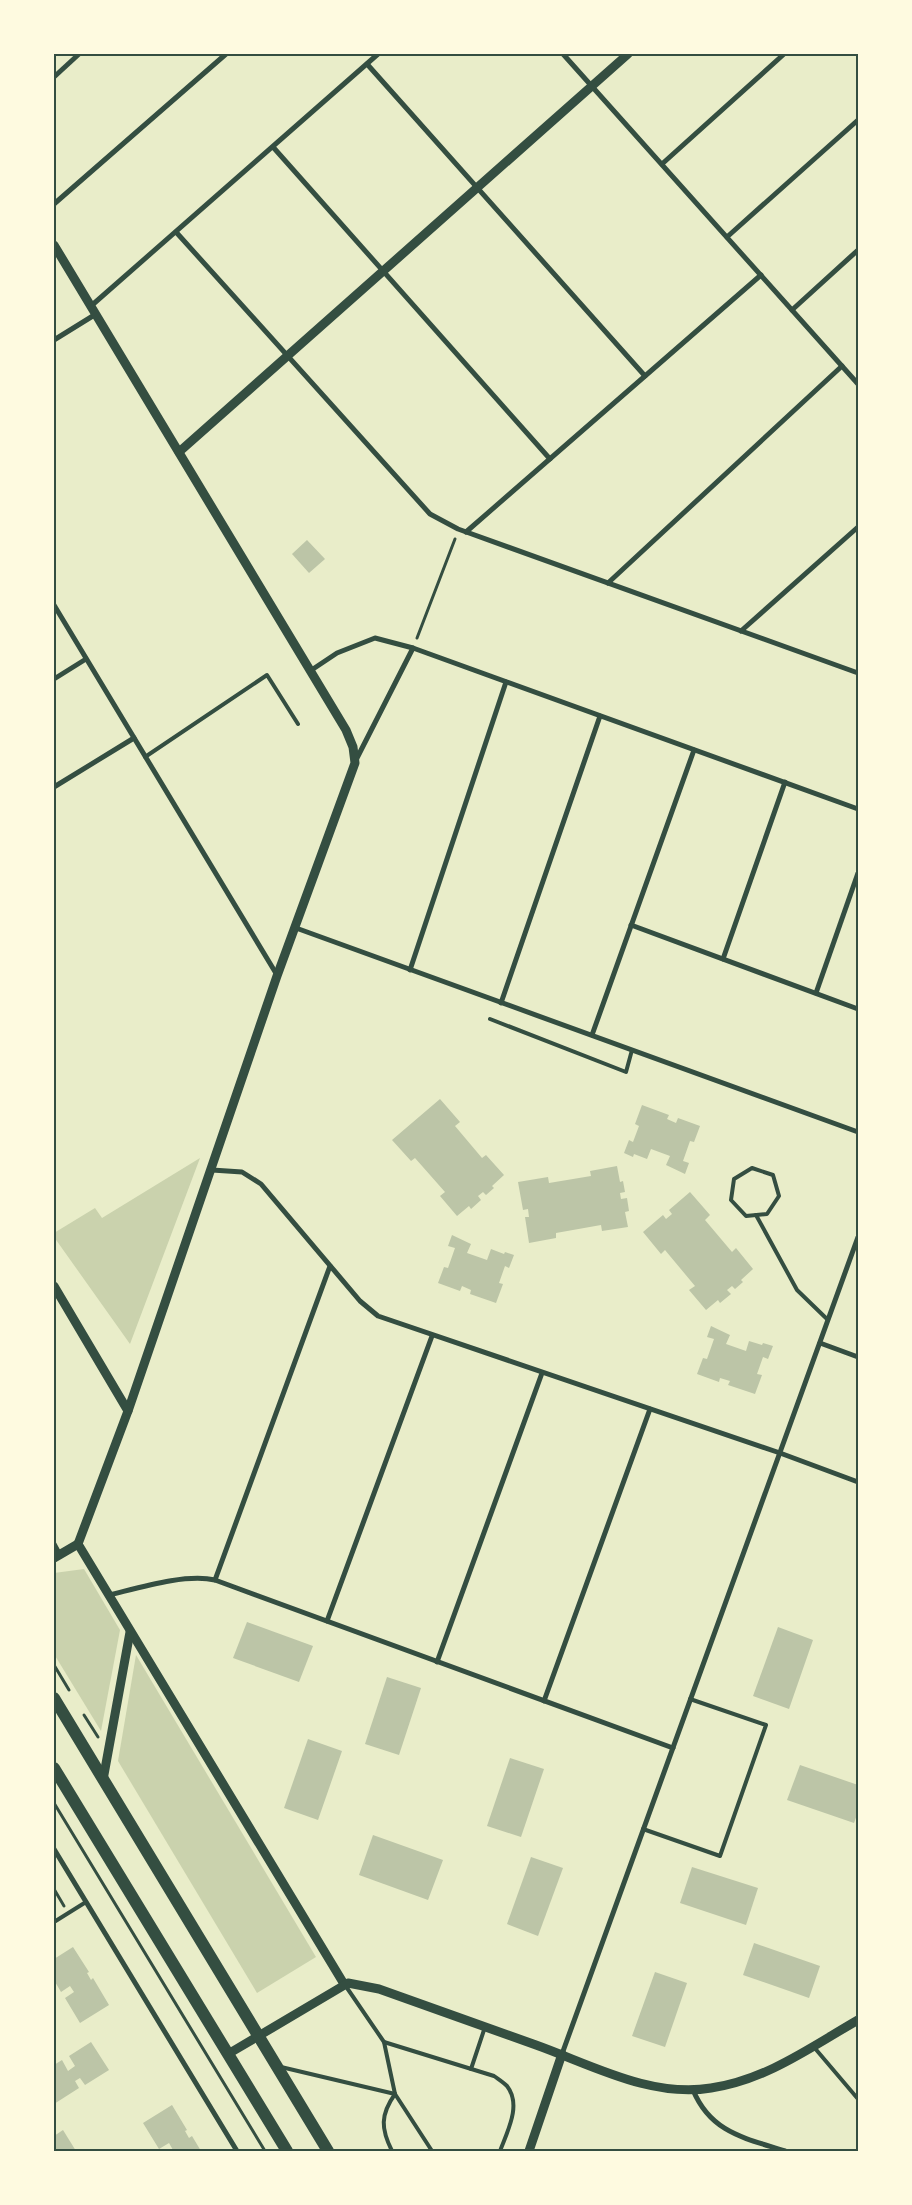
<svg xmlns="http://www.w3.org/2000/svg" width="912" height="2205" font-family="'Space Grotesk',sans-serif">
<rect width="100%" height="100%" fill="#e9edc9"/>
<g fill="#cad2ad">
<polygon points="200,1158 130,1344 54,1237 54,1233 95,1208 102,1218"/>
<polygon points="84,1569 120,1630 101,1731 54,1654 54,1573"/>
<polygon points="136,1655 316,1957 257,1993 118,1761"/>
</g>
<g fill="#bcc5a7">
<polygon points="307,540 325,559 309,573 292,554"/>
<polygon points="440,1099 460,1122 455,1126 482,1158 486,1155 504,1175 492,1186 494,1188 486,1195 483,1192 478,1196 481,1200 471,1209 469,1206 457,1216 440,1196 445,1192 415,1158 411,1161 392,1140"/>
<polygon points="642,1105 669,1115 667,1119 676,1123 678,1118 700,1126 694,1142 690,1141 683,1161 689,1163 685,1174 666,1165 670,1156 651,1149 647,1159 634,1154 633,1157 624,1153 629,1140 633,1142 639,1126 635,1124"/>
<polygon points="617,1166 620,1182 623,1181 625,1192 620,1193 621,1199 627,1198 629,1211 625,1212 628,1227 602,1231 601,1225 556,1233 556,1238 529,1243 525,1217 529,1217 528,1209 523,1210 518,1182 548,1177 549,1183 591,1176 590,1171"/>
<polygon points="690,1192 710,1215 705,1220 732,1252 736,1248 753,1269 741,1280 743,1282 735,1289 732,1286 727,1290 731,1294 720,1303 718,1300 706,1310 689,1290 695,1286 665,1250 661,1254 643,1232 663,1215 666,1219 672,1214 669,1210"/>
<polygon points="452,1235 471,1244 467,1253 487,1260 491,1249 504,1254 505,1252 514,1255 509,1268 505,1266 499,1283 503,1284 496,1303 470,1294 471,1290 462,1286 460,1291 438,1283 444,1267 448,1268 455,1248 448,1246"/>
<polygon points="711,1326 730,1335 726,1344 746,1351 749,1341 762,1345 763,1343 773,1346 768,1359 763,1357 757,1374 762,1375 755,1394 728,1385 730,1381 720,1378 719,1382 697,1374 703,1358 707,1359 714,1339 707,1337"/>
<polygon points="247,1622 313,1646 299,1682 233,1658"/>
<polygon points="778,1627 813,1640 789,1709 753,1696"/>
<polygon points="387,1677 421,1688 399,1755 365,1744"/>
<polygon points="308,1739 342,1751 318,1820 284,1808"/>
<polygon points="510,1758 544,1769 521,1837 487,1826"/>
<polygon points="800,1765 858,1785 858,1812 854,1823 787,1800"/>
<polygon points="373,1835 443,1860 428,1900 359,1875"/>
<polygon points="531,1857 563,1868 538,1936 507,1924"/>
<polygon points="692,1867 758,1888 746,1925 680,1903"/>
<polygon points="754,1943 820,1966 809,1998 743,1975"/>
<polygon points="73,1947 89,1972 87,1973 91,1980 93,1978 109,2005 80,2023 65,1998 74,1992 70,1986 61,1992 54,1980 54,1959"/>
<polygon points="655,1972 687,1983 665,2047 632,2036"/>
<polygon points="91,2042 109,2070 85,2085 80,2078 75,2081 79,2088 54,2104 54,2065 62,2060 68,2071 75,2066 69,2056"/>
<polygon points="172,2105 187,2130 185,2131 189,2138 192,2136 201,2151 170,2151 173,2150 169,2143 159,2149 143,2123"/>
<polygon points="63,2130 76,2151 54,2151 54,2136"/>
</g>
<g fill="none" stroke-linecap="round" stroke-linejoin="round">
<g stroke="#344e41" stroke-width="3">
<polyline points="417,638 455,539"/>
<polyline points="54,1665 69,1690"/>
<polyline points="84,1715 98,1737"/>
<polyline points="54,1803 265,2151"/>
<polyline points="54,1889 64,1906"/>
</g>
<g stroke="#344e41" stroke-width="4">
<polyline points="145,757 267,675 298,724"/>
<polyline points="490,1019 626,1072 632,1050"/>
<polygon points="752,1168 773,1175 779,1196 767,1214 746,1216 731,1200 734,1179"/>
<polyline points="756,1215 797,1290 828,1320"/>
<polyline points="643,1829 720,1856 766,1725 690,1699"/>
<polyline points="54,1922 86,1902"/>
<polyline points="345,1985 384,2042 395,2094 432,2151"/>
<path d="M384 2042 494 2076C498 2079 503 2082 507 2086 522 2105 507 2132 500 2151"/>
<polyline points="813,2046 858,2099"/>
<polyline points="281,2067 395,2094"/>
<polyline points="471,2069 485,2027"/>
<path d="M392 2151C381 2129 380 2115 395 2094"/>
</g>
<g stroke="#344e41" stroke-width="5">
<polyline points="563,54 858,384"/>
<polyline points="367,64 645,376"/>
<polyline points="54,77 79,54"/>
<polyline points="273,147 550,459"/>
<polyline points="662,164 784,54"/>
<polyline points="54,204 226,54"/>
<polyline points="176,232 430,514 458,529 858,673"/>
<polyline points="727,237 858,120"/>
<polyline points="91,306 378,54"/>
<polyline points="792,310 858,250"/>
<polyline points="54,340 96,314"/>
<polyline points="466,532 761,275"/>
<polyline points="608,583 842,366"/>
<polyline points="54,605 277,975"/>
<polyline points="741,631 858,527"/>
<polyline points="310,671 337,653 375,638 413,648 858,809"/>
<polyline points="54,679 86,659"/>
<polyline points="356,760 413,648"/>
<polyline points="54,787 134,738"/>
<polyline points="631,925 858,1009"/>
<polyline points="296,928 858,1132"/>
<polyline points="723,959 785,782"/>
<polyline points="410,970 506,682"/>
<polyline points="816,993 858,873"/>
<polyline points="501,1003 600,716"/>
<polyline points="592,1035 694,750"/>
<polyline points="212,1170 242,1172 261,1184 360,1301 378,1316 780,1453 858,1482"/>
<polyline points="820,1343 858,1357"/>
<polyline points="54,1544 60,1555"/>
<polyline points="215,1580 330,1266"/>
<path d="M109 1595C138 1588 186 1573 215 1580L673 1748"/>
<polyline points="327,1621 432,1336"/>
<polyline points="437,1662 542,1373"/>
<polyline points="544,1701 650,1409"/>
<polyline points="54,1849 237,2151"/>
<polyline points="562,2054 858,1237"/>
<path d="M693 2090C711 2133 745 2138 785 2151"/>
</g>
<g stroke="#344e41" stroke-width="9">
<polyline points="54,245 346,730 353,747 355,763 277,976 128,1411 78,1544"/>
<polyline points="179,452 628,54"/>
<polyline points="54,1286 128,1411"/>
<polyline points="78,1544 344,1984"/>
<polyline points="54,1558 78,1544"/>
<polyline points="103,1780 130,1632"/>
<path d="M228 2054 348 1983 379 1989C431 2008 484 2026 536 2045 592 2065 651 2098 711 2088 766 2080 811 2047 858 2020"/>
<polyline points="529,2151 562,2054"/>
</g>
<g stroke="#344e41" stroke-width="12">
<polyline points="54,1698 328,2151"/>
<polyline points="54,1768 287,2151"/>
</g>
</g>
<rect width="912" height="2205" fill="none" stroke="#fefae0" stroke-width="110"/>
<rect x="55" y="55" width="802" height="2095" fill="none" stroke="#344e41" stroke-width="2"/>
</svg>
